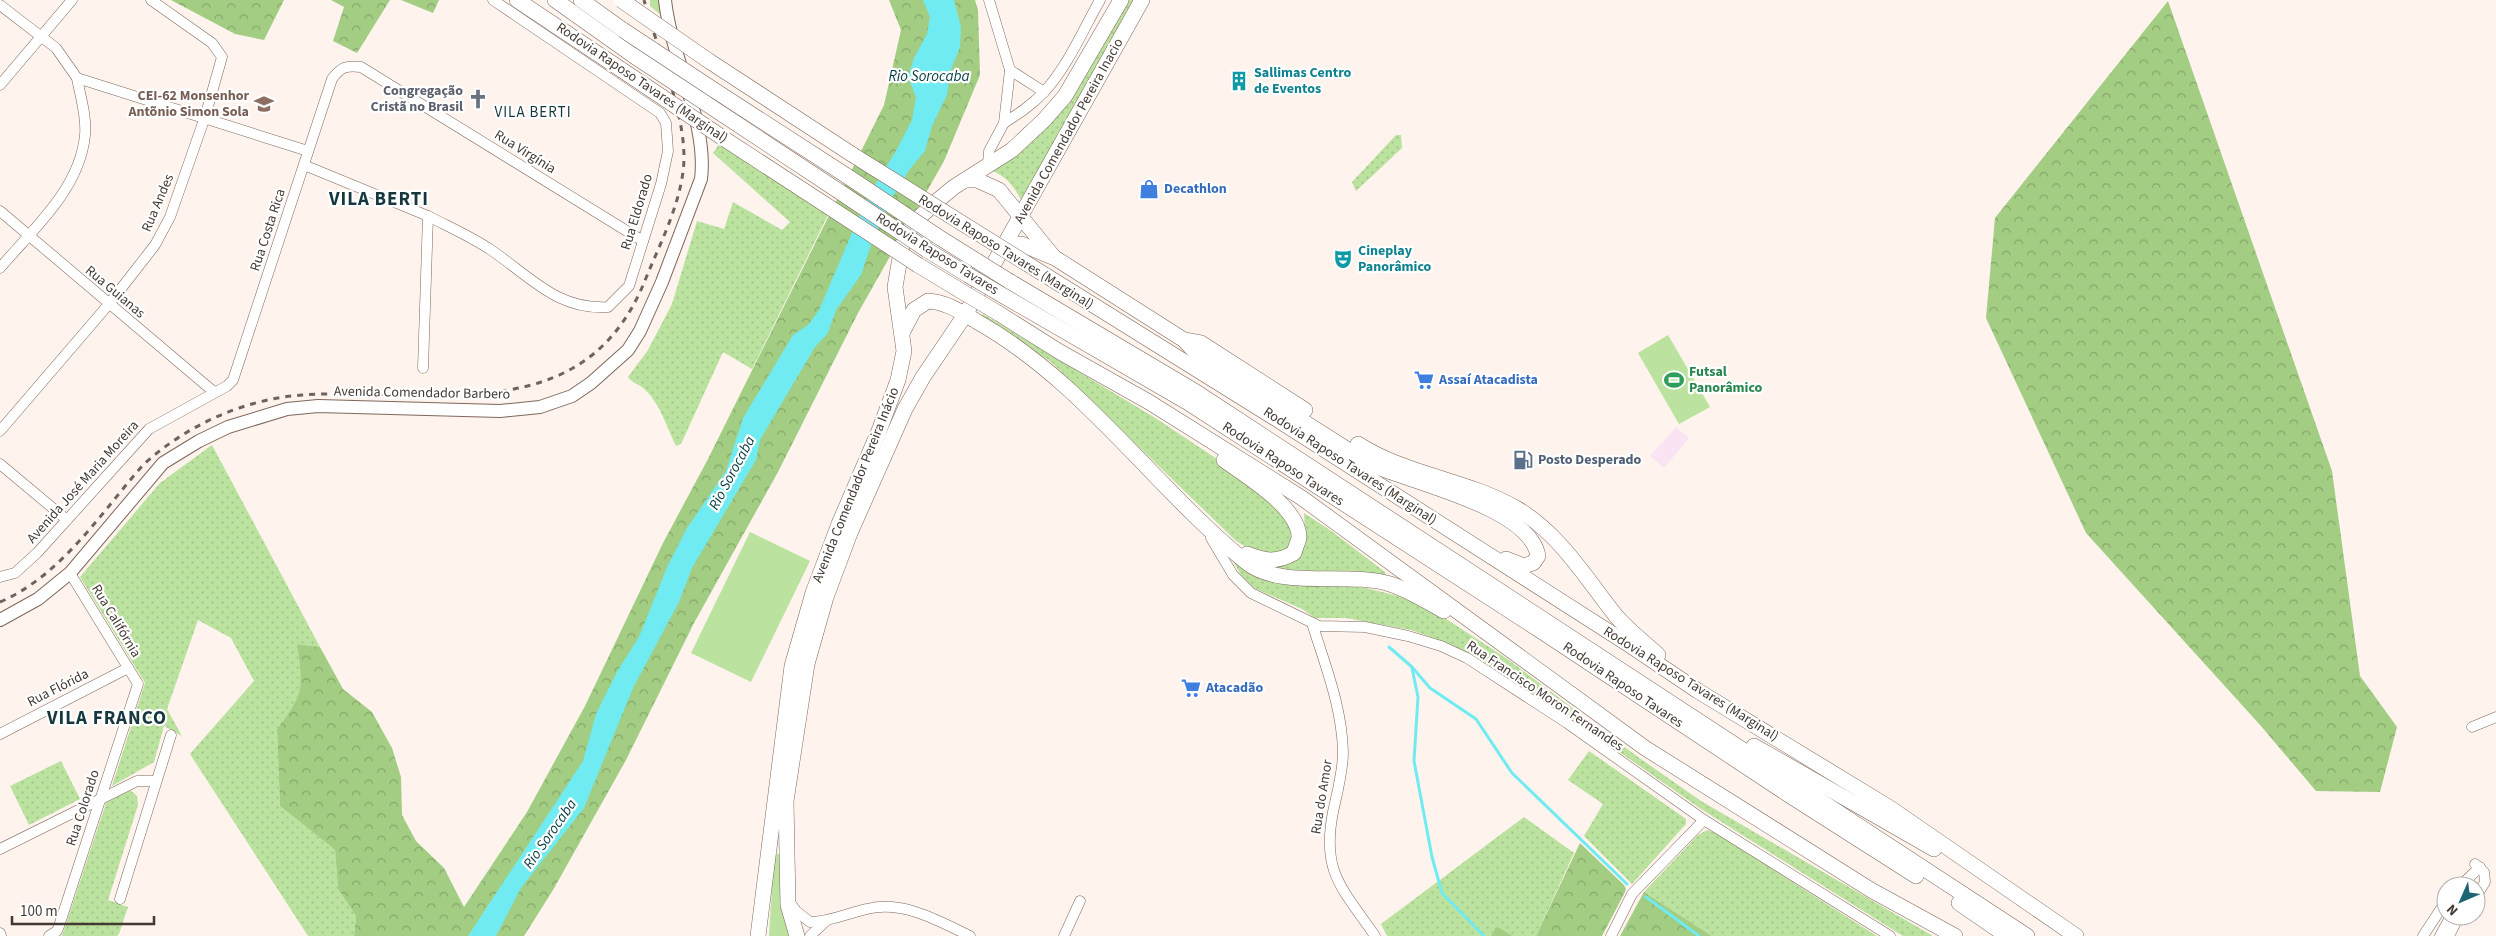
<svg xmlns="http://www.w3.org/2000/svg" width="2496" height="936" font-family="'Source Sans 3',sans-serif">
<defs>
<pattern id="grass-dots" width="8" height="8" patternUnits="userSpaceOnUse" patternTransform="scale(1.25)"><rect width="8" height="8" fill="#bbe29e"/><path d="M2 2h.1M6 6h.1" fill="none" stroke="#a2c389" stroke-width="1.8" stroke-linecap="round"/></pattern>
<pattern id="forest-crowns" width="20" height="18" patternUnits="userSpaceOnUse" patternTransform="scale(1.25)"><rect width="20" height="18" fill="#a2cd82"/><path d="M2 6a3 3 0 1 1 6 0M12 15a3 3 0 1 1 6 0" fill="none" stroke="#86a76b"/></pattern>
</defs>
<rect width="100%" height="100%" fill="#fef3ed"/>
<polygon fill="#fae4f3" points="1676,427 1689,438 1664,468 1650,456"/>
<g fill="url(#grass-dots)">
<path d="M1127 0H1137L1022 202C1015 188 1007 176 992 171L1021 148Z"/>
<polygon points="1396,135 1401,135 1402,148 1356,191 1352,182"/>
<path d="M720 143 829 213 752 369 723 352 681 444 676 446C667 427 659 401 643 388 637 383 632 383 628 377L648 350 672 304 697 221 724 229 733 202 782 230 790 222 713 153Z"/>
<polygon points="983,314 1157,419 1262,489 1291,528 1292,539 1287,548 1276,554 1262,554 1249,549 1235,540 1051,362 980,317"/>
<polygon points="212,445 320,647 297,644 302,681 296,705 277,729 280,806 335,850 338,889 356,916 354,936 308,936 190,754 254,681 231,638 198,620 167,709 182,736 164,726 154,762 112,786 145,683 80,577 160,483"/>
<polygon points="1304,513 1330,530 1385,572 1387,577 1269,568 1305,534"/>
<polygon points="1230,556 1329,585 1366,588 1398,596 1434,611 1506,658 1638,757 1701,801 1933,936 1903,936 1701,809 1568,716 1473,655 1442,641 1411,630 1346,618 1315,618 1302,609 1254,588 1241,575"/>
<polygon points="1589,751 1686,819 1686,824 1632,884 1584,836 1603,804 1568,780"/>
<polygon points="61,761 80,799 29,825 10,786"/>
<polygon points="130,790 137,796 138,805 108,900 128,907 119,934 117,936 62,936 106,803"/>
<polygon points="1524,817 1574,853 1536,936 1513,936 1496,926 1491,936 1387,936 1381,924"/>
<polygon points="1707,830 1715,833 1877,936 1712,936 1644,892 1698,835"/>
</g>
<g fill="url(#forest-crowns)">
<polygon points="171,0 284,0 264,40 235,34"/>
<polygon points="331,0 390,0 357,53 333,41 344,7"/>
<polygon points="401,0 439,0 433,13"/>
<path d="M889 0H975L978 10 980 75 944 161 858 313 778 472 694 623 626 760 553 890 524 936H354L356 916 338 889 335 850 280 806 277 729C305 693 303 688 297 644L320 647 343 689 372 712 392 748 401 777 402 815 416 841 444 868 464 907 527 812 585 706 663 543 708 459 884 105 901 30Z"/>
<polygon points="2168,1 2332,471 2360,676 2397,727 2380,792 2316,791 2261,726 2086,533 1986,318 1995,218"/>
<polygon points="1580,843 1624,885 1626,889 1625,892 1602,936 1536,936"/>
<polygon points="1644,892 1712,936 1620,936"/>
<polygon points="1496,926 1513,936 1491,936"/>
</g>
<g fill="#bbe29e">
<polygon points="650,0 660,0 662,16 650,6"/>
<polygon points="1668,335 1710,407 1679,424 1638,353"/>
<polygon points="750,532 810,561 751,682 691,653"/>
<polygon points="778,854 783,856 792,936 769,936 774,855"/>
</g>
<polygon fill="#70ebf2" points="923,0 954,0 961,27 960,47 950,72 947,95 932,126 925,151 909,170 893,196 873,239 861,275 836,310 828,333 815,347 760,440 756,460 692,568 679,602 633,688 584,808 521,888 496,936 468,936 583,761 596,714 618,670 639,637 668,565 687,528 726,471 743,418 793,335 808,325 819,310 867,198 897,149 912,120 916,97 908,77 914,58 927,34 930,17"/>
<g fill="none" stroke-linecap="round" stroke-linejoin="round">
<g stroke="#70ebf2" stroke-width="3">
<polyline points="1389,647 1412,667 1430,688 1476,719 1512,773 1627,884"/>
<polyline points="1412,668 1418,697 1414,761 1432,857 1442,893 1484,936"/>
<polyline points="1646,897 1699,936"/>
</g>
<defs>
<g id="minor">
<polyline points="0,5 56,48 77,78 308,151"/>
<polyline points="1010,70 1044,92"/>
<polyline points="0,85 72,0"/>
<path d="M1004 123C1018 114 1032 105 1044 92 1068 66 1083 30 1100 0"/>
<polyline points="304,165 428,216 423,368"/>
<polyline points="988,166 989,151 1004,123 1010,70 989,0"/>
<polyline points="0,211 214,392"/>
<path d="M428 216C449 227 472 237 491 250 531 277 557 310 608 307L629 286 661 184 668 151 666 123 660 113 493 0"/>
<path d="M0 268C33 229 80 189 85 135 87 117 80 95 77 78"/>
<polyline points="0,431 109,304 155,245 170,217 205,117 222,57 212,43 151,0"/>
<polyline points="0,464 67,520"/>
<polyline points="1211,538 1233,575 1251,593 1319,626 1365,627 1408,636 1441,646 1467,658 1567,723 1704,820 1890,936"/>
<path d="M0 577 15 573 37 553 149 429 227 386 233 380 332 79C341 67 346 65 361 67L643 241"/>
<path d="M1312 623C1325 665 1342 707 1343 752 1343 772 1337 793 1333 812 1321 873 1343 889 1375 936"/>
<polyline points="2472,727 2496,717"/>
<polyline points="0,734 128,668"/>
<polyline points="0,849 137,781 156,781"/>
<polyline points="2475,864 2484,872 2485,882 2476,897"/>
<polyline points="2460,886 2480,867"/>
<polyline points="120,899 171,735"/>
<path d="M791 904 796 911 810 922C830 922 848 913 867 909 903 900 939 921 970 936"/>
<polyline points="0,933 1,936"/>
<polyline points="49,936 57,931 59,926 138,684 70,573"/>
<polyline points="810,936 826,921"/>
<polyline points="1064,936 1080,901"/>
<polyline points="1611,936 1632,894 1704,820"/>
<polyline points="2423,936 2446,901"/>
<polyline points="2440,936 2451,916"/>
<polyline points="2449,936 2459,916"/>
</g>
<path id="major" d="M0 620 38 599 70 573 163 463 199 441 228 427 287 409 318 406 500 411 540 407 572 396 591 383 628 350 640 331 662 282 701 179C708 122 671 58 665 0"/>
<g id="highway">
<polyline points="517,0 622,70"/>
<polyline points="555,0 634,56"/>
<polyline points="581,0 623,30"/>
<polyline points="709,61 853,155"/>
<polyline points="714,90 847,176"/>
<polyline points="722,114 837,190"/>
<polyline points="723,138 829,207"/>
<polyline points="966,180 977,180 999,190 1052,255"/>
<polyline points="937,236 977,261"/>
<path d="M1004 246 1021 244 1055 258 1184 340 1196 353 1370 464C1410 482 1530 507 1538 556L1533 563 1524 566 1506 559"/>
<polyline points="927,250 968,275"/>
<polyline points="918,265 956,288"/>
<polyline points="1029,265 1278,420 1628,644 1698,691 1890,808 2076,936"/>
<polyline points="1009,281 1196,392 2027,936"/>
<polyline points="1002,295 1187,402 1541,631 1789,795 1916,876"/>
<polyline points="998,313 1060,352 1149,402 1302,498 1645,748 1871,890 1955,936"/>
<path d="M902 333 914 310 928 301C946 302 961 312 976 321 1083 381 1152 485 1246 562 1280 590 1348 571 1390 584 1408 590 1427 601 1444 611"/>
<polyline points="1184,340 1201,343 1305,410"/>
<path d="M1358 444C1406 475 1465 479 1516 508 1560 534 1585 577 1616 616 1628 630 1644 642 1658 655"/>
<path d="M1224 460C1246 476 1300 508 1299 538 1298 543 1295 548 1294 553 1276 563 1265 561 1247 554"/>
<polyline points="1754,746 1934,849"/>
<polyline points="1959,903 2007,936"/>
<polyline points="758,936 792,666 813,593 839,524 879,431 898,380 904,351 895,287 902,246 913,223 937,201 954,187 1012,150 1044,120 1065,96 1121,0"/>
<polyline points="797,936 788,905 786,801 807,664 826,597 850,533 905,409 923,377 965,315 1142,0"/>
</g>
</defs>
<use href="#minor" stroke="#7f675a" stroke-width="11"/>
<use href="#major" stroke="#7f675a" stroke-width="14"/>
<use href="#highway" stroke="#7f675a" stroke-width="16"/>
<use href="#minor" stroke="#fff" stroke-width="10"/>
<use href="#major" stroke="#fff" stroke-width="12"/>
<use href="#highway" stroke="#fff" stroke-width="15"/>
<path stroke="#6e635d" stroke-width="3" stroke-dasharray="6 6" stroke-linecap="butt" d="M0 602C62 575 100 514 143 465 185 426 244 399 302 395 433 386 585 433 646 278 660 244 678 209 683 172 690 121 657 50 644 0"/>
<defs>
<g id="highway-bridge">
<polyline points="621,0 709,61"/>
<polyline points="623,30 714,90"/>
<polyline points="634,56 722,114"/>
<polyline points="622,70 723,138"/>
<polyline points="853,155 1029,265"/>
<polyline points="847,176 937,236"/>
<polyline points="837,190 927,250"/>
<polyline points="829,207 918,265"/>
<polyline points="977,261 1009,281"/>
<polyline points="968,275 1002,295"/>
<polyline points="956,288 998,313"/>
</g>
</defs>
<use href="#highway-bridge" stroke="#7f675a" stroke-width="16" stroke-linecap="butt"/>
<use href="#highway-bridge" stroke="#fff" stroke-width="15"/>
</g>
<defs>
<symbol id="building-bare" viewBox="-9 -9 18 18"><path d="M-4-6H4V6H1V3H-1V6H-4ZM-2.5-4.3h1.7v1.8h-1.7ZM.8-4.3h1.7v1.8H.8ZM-2.5-1h1.7V.8h-1.7ZM.8-1h1.7V.8H.8Z" fill="#0f9aa8" stroke="#fff" stroke-width="2.5" paint-order="stroke"/></symbol>
<symbol id="church-bare" viewBox="-9 -9 18 18"><path d="M-1.2-6h2.4v3.5h3.3v2.4h-3.3V6h-2.4V-.1h-3.3v-2.4h3.3Z" fill="#6b7280" stroke="#fff" stroke-width="2.5" paint-order="stroke"/></symbol>
<symbol id="school-bare" viewBox="-9 -9 18 18"><path d="M0-5L7-2L0 1L-7-2ZM-4 1L0 2.5L4 1V4Q0 6-4 4Z" fill="#8d6e63" stroke="#fff" stroke-width="2.5" paint-order="stroke"/></symbol>
<symbol id="shop-bare" viewBox="-9 -9 18 18"><path d="M-5-2.5h2.3a2.7 3.5 0 0 1 5.4 0H5L5.5 6h-11ZM-1.5-2.5h3a1.5 2.3 0 0 0-3 0Z" fill="#3f7fe0" stroke="#fff" stroke-width="2.5" paint-order="stroke"/></symbol>
<symbol id="theatre-bare" viewBox="-9 -9 18 18"><path d="M-5-5.5Q0-4 5-5.5V0Q5 5 0 6Q-5 5-5 0ZM-3.3-2.5H-1v1.5H-3.3ZM1-2.5H3.3v1.5H1ZM-2.8 1Q0 5.5 2.8 1Z" fill="#0f9aa8" stroke="#fff" stroke-width="2.5" paint-order="stroke"/></symbol>
<symbol id="supermarket-bare" viewBox="-9 -9 18 18"><path d="M-6-5.5h2.5l.6 2H6L4.5 2H-2.5L-4.4-4H-6ZM-1.5 3.2a1.3 1.3 0 1 0 .1 0ZM3 3.2a1.3 1.3 0 1 0 .1 0Z" fill="#3f7fe0" stroke="#fff" stroke-width="2.5" paint-order="stroke"/></symbol>
<symbol id="stadium-bare" viewBox="-9 -9 18 18"><path d="M0-5a6.5 5 0 1 0 0 10a6.5 5 0 1 0 0-10ZM-3.5-1.8h7v3.6h-7Z" fill="#2e9e5b" stroke="#fff" stroke-width="2.5" paint-order="stroke"/></symbol>
<symbol id="fuel-bare" viewBox="-9 -9 18 18"><path d="M-5.5-6h7V0h2V4h1.3V-2.5L3-4.5l.8-.8L6-3V5H2.5V1h-1V6h-7ZM-4.2-4.7v3.2H.2V-4.7Z" fill="#5c6f8a" stroke="#fff" stroke-width="2.5" paint-order="stroke"/></symbol>
</defs>
<g fill-rule="evenodd">
<use href="#building-bare" x="1225" y="67" width="28" height="28"/>
<use href="#church-bare" x="464" y="85" width="28" height="28"/>
<use href="#school-bare" x="250" y="90" width="28" height="28"/>
<use href="#shop-bare" x="1135" y="175" width="28" height="28"/>
<use href="#theatre-bare" x="1329" y="245" width="28" height="28"/>
<use href="#supermarket-bare" x="1410" y="366" width="28" height="28"/>
<use href="#stadium-bare" x="1660" y="366" width="28" height="28"/>
<use href="#fuel-bare" x="1509" y="446" width="28" height="28"/>
<use href="#supermarket-bare" x="1177" y="674" width="28" height="28"/>
</g>
<g text-anchor="middle" dominant-baseline="central" stroke-width="4.5" stroke-linejoin="round" paint-order="stroke">
<g font-size="14" font-weight="bold" fill="#0d838f" stroke="#fff" text-anchor="start">
<text x="1254" y="73">Sallimas Centro<tspan x="1254" dy="16">de Eventos</tspan></text>
<text x="1358" y="251">Cineplay<tspan x="1358" dy="16">Panorâmico</tspan></text>
</g>
<g font-size="14" fill="#443933" stroke="#fff">
<text transform="translate(642 83) rotate(34)">Rodovia Raposo Tavares (Marginal)</text>
<text transform="translate(1069 131) rotate(-61)">Avenida Comendador Pereira Inacio</text>
<text transform="translate(525 152) rotate(32)">Rua Virgínia</text>
<text transform="translate(158 203) rotate(-67)">Rua Andes</text>
<text transform="translate(637 212) rotate(-73)">Rua Eldorado</text>
<text transform="translate(268 230) rotate(-72)">Rua Costa Rica</text>
<text transform="translate(1006 252) rotate(32)">Rodovia Raposo Tavares (Marginal)</text>
<text transform="translate(937 254) rotate(32)">Rodovia Raposo Tavares</text>
<text transform="translate(115 292) rotate(40)">Rua Guianas</text>
<text transform="translate(422 393) rotate(1)">Avenida Comendador Barbero</text>
<text transform="translate(1283 464) rotate(33)">Rodovia Raposo Tavares</text>
<text transform="translate(1350 466) rotate(33)">Rodovia Raposo Tavares (Marginal)</text>
<text transform="translate(83 482) rotate(-48)">Avenida José Maria Moreira</text>
<text transform="translate(856 485) rotate(-68)">Avenida Comendador Pereira Inácio</text>
<text transform="translate(116 621) rotate(59)">Rua Califórnia</text>
<text transform="translate(1691 684) rotate(32)">Rodovia Raposo Tavares (Marginal)</text>
<text transform="translate(1623 685) rotate(34)">Rodovia Raposo Tavares</text>
<text transform="translate(58 688) rotate(-27)">Rua Flórida</text>
<text transform="translate(1545 696) rotate(34)">Rua Francisco Moron Fernandes</text>
<text transform="translate(1322 797) rotate(-81)">Rua do Amor</text>
<text transform="translate(83 808) rotate(-72)">Rua Colorado</text>
</g>
<g font-size="14" font-weight="bold" fill="#5b616d" stroke="#fff" text-anchor="end">
<text x="463" y="91">Congregação<tspan x="463" dy="16">Cristã no Brasil</tspan></text>
</g>
<g font-size="14" font-weight="bold" fill="#785e54" stroke="#fff" text-anchor="end">
<text x="249" y="96">CEI-62 Monsenhor<tspan x="249" dy="16">Antõnio Simon Sola</tspan></text>
</g>
<g font-size="14" font-weight="bold" fill="#366cbe" stroke="#fff" text-anchor="start">
<text x="1164" y="189">Decathlon</text>
<text x="1439" y="380">Assaí Atacadista</text>
<text x="1206" y="688">Atacadão</text>
</g>
<g font-size="14" font-weight="bold" fill="#27864d" stroke="#fff" text-anchor="start">
<text x="1689" y="372">Futsal<tspan x="1689" dy="16">Panorâmico</tspan></text>
</g>
<g font-size="14" font-weight="bold" fill="#4e5e75" stroke="#fff" text-anchor="start">
<text x="1538" y="460">Posto Desperado</text>
</g>
<g font-size="15" font-style="italic" fill="#003c40" stroke="#fff">
<text x="929" y="76">Rio Sorocaba</text>
<text transform="translate(732 473) rotate(-62)">Rio Sorocaba</text>
<text transform="translate(550 834) rotate(-55)">Rio Sorocaba</text>
</g>
<g font-size="15" letter-spacing="1" fill="#17373e" stroke="#fff">
<text x="533" y="112">VILA BERTI</text>
</g>
<g font-size="19" font-weight="bold" letter-spacing="1" fill="#17373e" stroke="#fff">
<text x="379" y="199">VILA BERTI</text>
<text x="107" y="718">VILA FRANCO</text>
</g>
</g>
<g transform="translate(2461 901) rotate(225)"><circle r="24" fill="#ffffff" stroke="#b4b0ad"/>
<path d="M0-4L9 19L0 12L-9 19Z" fill="#1e6574"/>
<text y="-8" font-size="14" font-weight="bold" text-anchor="middle" fill="#443933">N</text>
</g>
<path d="M12 916v8h142v-8" fill="none" stroke="#443933" stroke-width="2.5"/>
<text x="20" y="916" font-size="15" fill="#443933" stroke="#ffffff" stroke-width="4" paint-order="stroke">100 m</text>
</svg>
